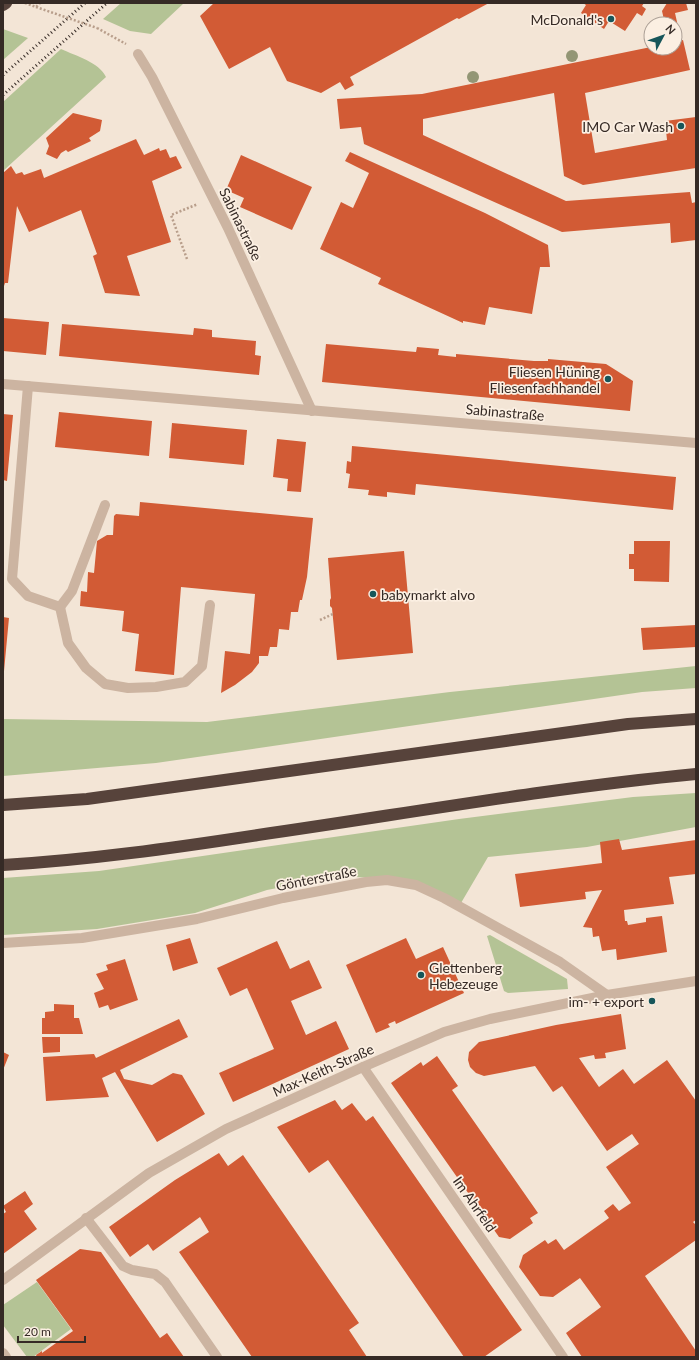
<svg xmlns="http://www.w3.org/2000/svg" width="699" height="1360" font-family="Lato,sans-serif">
<rect width="100%" height="100%" fill="#f3e5d6"/>
<g fill="#b4c395">
<polygon points="121,3 184,3 151,34 130,31 103,19"/>
<polygon points="3,29 28,38 3,60"/>
<path d="M61 49C76 56 99 62 106 77L3 171V102Z"/>
<polygon points="696,666 696,688 642,692 156,763 3,776 3,719 207,722 450,692"/>
<polygon points="696,793 696,827 587,847 488,857 461,903 387,879 340,876 267,890 195,913 97,929 3,935 3,878 99,871 459,819 633,797"/>
<polygon points="490,935 567,979 568,989 508,993 504,991 487,936"/>
<polygon points="37,1282 71,1329 33,1357 27,1357 3,1325 3,1305"/>
</g>
<g fill="#d25b35">
<polygon points="214,3 489,3 459,19 457,18 350,77 354,85 345,90 340,82 321,93 287,81 270,47 229,69 200,16"/>
<polygon points="583,3 644,3 642,6 646,9 642,16 637,13 625,31 609,21 604,29 581,13 586,5"/>
<polygon points="667,3 686,3 688,10 675,13 679,31 675,32 675,24 665,24 662,11"/>
<polygon points="683,40 690,70 585,93 595,153 667,140 665,121 696,117 696,168 583,185 564,176 554,93 423,119 423,135 566,201 690,192 692,203 696,202 696,240 671,243 670,223 562,232 364,144 361,127 340,129 337,99 422,94 651,47 675,48 675,42"/>
<polygon points="73,113 102,120 100,131 89,138 91,141 68,152 66,150 61,153 57,159 46,154 49,146 46,138"/>
<polygon points="136,139 144,155 159,148 160,151 166,149 170,158 176,156 182,168 152,181 171,242 127,256 140,296 105,293 93,256 97,254 81,210 29,232 17,206 8,283 5,283 3,289 3,173 11,166 16,174 22,172 24,175 41,169 44,178"/>
<polygon points="350,152 485,213 548,245 550,267 540,267 532,314 489,307 485,325 463,321 463,323 378,284 381,278 320,249 341,202 353,208 369,173 345,161"/>
<polygon points="241,155 312,187 292,230 240,207 244,198 226,190"/>
<polygon points="3,318 49,322 46,355 3,351"/>
<polygon points="62,324 193,335 194,328 212,330 212,337 256,341 255,355 261,356 259,375 59,356"/>
<polygon points="326,344 416,352 417,347 439,349 438,355 456,357 456,354 534,361 548,361 548,359 606,364 633,381 630,411 322,382"/>
<polygon points="59,412 152,421 149,456 55,447"/>
<polygon points="3,414 13,415 7,481 3,480"/>
<polygon points="172,423 247,430 244,465 169,458"/>
<polygon points="277,439 306,442 301,492 287,491 288,479 273,477"/>
<polygon points="352,446 676,477 673,510 416,484 415,495 387,492 387,497 368,495 369,490 348,488 350,474 346,473 347,461 351,462"/>
<polygon points="140,502 313,518 307,577 302,600 300,600 298,612 291,612 289,630 279,629 277,647 270,647 268,656 259,656 259,663 252,672 235,685 221,693 225,651 250,654 255,594 181,587 174,675 135,671 139,634 122,631 124,611 80,606 81,591 87,592 88,572 94,573 97,541 107,535 113,535 114,516 116,514 139,516"/>
<polygon points="634,541 670,541 669,582 634,581 634,569 629,569 629,554 634,554"/>
<polygon points="404,551 413,653 337,660 332,608 330,606 330,600 331,598 328,558"/>
<polygon points="3,617 9,618 4,671 3,671"/>
<polygon points="696,625 696,647 643,650 641,628"/>
<polygon points="619,839 622,850 696,840 696,874 669,877 674,904 624,910 625,921 627,921 628,925 646,922 646,918 662,916 667,952 617,960 616,949 602,951 599,936 593,937 592,928 583,927 602,890 585,892 586,899 520,907 515,874 602,863 600,842"/>
<polygon points="190,938 198,963 173,971 166,945"/>
<polygon points="406,938 416,959 443,947 464,993 396,1024 395,1021 388,1024 390,1027 376,1033 346,965"/>
<polygon points="277,941 290,969 309,960 322,988 291,1001 306,1035 336,1021 349,1049 233,1102 219,1073 274,1049 247,988 230,996 217,968"/>
<polygon points="125,959 138,1000 110,1010 108,1005 99,1008 94,993 104,989 96,974 108,970 106,965"/>
<polygon points="54,1004 74,1005 74,1018 79,1018 83,1034 42,1034 42,1018 45,1018 45,1012 54,1011"/>
<polygon points="621,1014 626,1049 605,1053 606,1058 595,1059 594,1055 579,1058 599,1087 623,1069 634,1084 667,1060 696,1101 696,1220 693,1222 696,1225 696,1240 645,1276 696,1351 696,1357 582,1357 566,1333 601,1307 580,1278 553,1297 540,1296 519,1267 523,1255 545,1240 548,1244 556,1239 564,1250 609,1218 604,1211 613,1204 619,1211 631,1203 606,1167 639,1144 632,1134 607,1151 562,1086 553,1092 535,1066 484,1076 476,1073 470,1067 468,1060 469,1052 479,1042 556,1025"/>
<polygon points="179,1019 188,1037 120,1070 124,1079 152,1085 173,1073 182,1075 205,1114 157,1142 115,1072 102,1078 109,1097 46,1101 43,1057 94,1054 96,1058"/>
<polygon points="42,1037 60,1037 60,1052 43,1053"/>
<polygon points="3,1052 9,1055 3,1070"/>
<polygon points="437,1056 458,1086 452,1090 538,1213 530,1218 533,1223 510,1239 499,1237 391,1083 421,1062 423,1066"/>
<polygon points="335,1100 342,1110 352,1103 366,1121 373,1116 522,1330 484,1357 464,1357 328,1160 309,1173 277,1127"/>
<polygon points="219,1153 228,1166 243,1155 359,1323 349,1330 367,1357 252,1357 179,1252 209,1232 200,1217 153,1251 148,1244 130,1257 109,1227 175,1180"/>
<polygon points="25,1191 33,1204 24,1211 37,1229 3,1254 3,1214 6,1212 3,1206"/>
<polygon points="80,1249 101,1252 160,1338 167,1333 184,1357 37,1357 36,1355 42,1351 42,1353 73,1331 36,1280"/>
</g>
<g fill="none" stroke-linecap="round" stroke-linejoin="round">
<g stroke="#b89e8b" stroke-width="2.5" stroke-dasharray="2 2" stroke-linecap="butt">
<polyline points="25,3 36,7 40,3"/>
<polyline points="97,28 126,44"/>
<polyline points="187,259 171,215 198,204"/>
<polyline points="320,620 333,614"/>
</g>
<g stroke="#ccb4a1" stroke-width="10">
<polyline points="28,386 12,579 28,596 60,607 68,643 86,668 105,684 128,688 156,687 185,682 202,666 210,605"/>
<polyline points="60,607 72,591 105,505"/>
<polyline points="86,1218 123,1266 132,1270 155,1274 165,1282 217,1357"/>
<polyline points="3,1353 6,1357"/>
</g>
<g stroke="#ccb4a1" stroke-width="10">
<polyline points="138,54 152,77 228,228 312,411"/>
<polyline points="3,384 696,443"/>
<polyline points="3,943 82,938 197,919 283,898 366,882 387,880 416,885 444,898 560,962 607,995"/>
<polyline points="363,1067 563,1357"/>
<polyline points="3,1280 149,1173 226,1129 363,1067 444,1032 490,1019 607,995 696,981"/>
</g>
<g stroke="#57433b" stroke-width="12">
<polyline points="3,5 6,3"/>
<polyline points="3,805 87,799 628,724 696,719"/>
<path d="M3 865C88 860 173 848 258 835 404 814 549 788 696 774"/>
</g>
<g stroke="#352a25" stroke-width="3" stroke-dasharray="1 3" stroke-linecap="butt">
<polyline points="3,75 85,3"/>
<polyline points="3,95 107,3"/>
</g>
<polyline stroke="#b89e8b" stroke-width="2.5" stroke-dasharray="2 2" stroke-linecap="butt" points="36,7 97,28"/>
</g>
<g fill="#939675">
<circle cx="572" cy="56" r="6"/>
<circle cx="473" cy="77" r="6"/>
</g>
<g fill="#17565a" stroke="#fbefe2" stroke-width="1.5">
<circle cx="611" cy="19" r="4"/>
<circle cx="681" cy="126" r="4"/>
<circle cx="608" cy="379" r="4"/>
<circle cx="373" cy="594" r="4"/>
<circle cx="421" cy="975" r="4"/>
<circle cx="652" cy="1001" r="4"/>
</g>
<g text-anchor="middle" dominant-baseline="central" stroke-width="3.5" stroke-linejoin="round" paint-order="stroke">
<g font-size="14" fill="#352a25" stroke="#fbefe2" text-anchor="end">
<text x="603" y="19">McDonald's</text>
<text x="673" y="126">IMO Car Wash</text>
<text x="600" y="371">Fliesen Hüning<tspan x="600" dy="16">Fliesenfachhandel</tspan></text>
<text x="381" y="594" text-anchor="start">babymarkt alvo</text>
<text x="429" y="967" text-anchor="start">Glettenberg<tspan x="429" dy="16">Hebezeuge</tspan></text>
<text x="644" y="1001">im- + export</text>
</g>
<g font-size="14" fill="#352a25" stroke="#fbefe2">
<text transform="translate(241 224) rotate(64)">Sabinastraße</text>
<text transform="translate(505 412) rotate(5)">Sabinastraße</text>
<text transform="translate(316 878) rotate(-11)">Gönterstraße</text>
<text transform="translate(323 1070) rotate(-24)">Max-Keith-Straße</text>
<text transform="translate(475 1204) rotate(55)">Im Ahrfeld</text>
</g>
</g>
<rect width="699" height="1360" fill="none" stroke="#352a25" stroke-width="8"/>
<g transform="translate(663 36) rotate(49)"><circle r="19" fill="#fbefe2" stroke="#aca096"/>
<path d="M0-3L7 15L0 10L-7 15Z" fill="#17565a"/>
<text y="-6" font-size="11" font-weight="bold" text-anchor="middle" fill="#352a25">N</text>
</g>
<path d="M18 1336v6h67v-6" fill="none" stroke="#352a25" stroke-width="2"/>
<text x="24" y="1336" font-size="12" fill="#352a25" stroke="#fbefe2" stroke-width="3" paint-order="stroke">20 m</text>
</svg>
